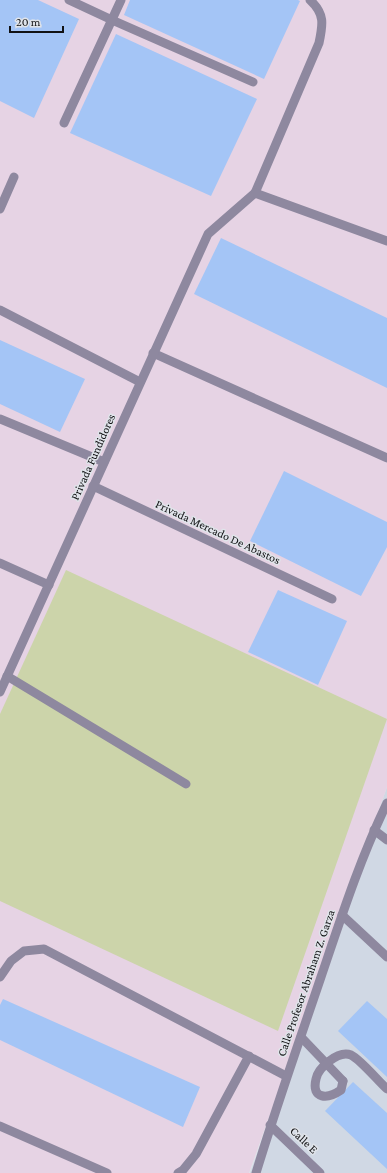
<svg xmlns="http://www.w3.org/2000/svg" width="387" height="1173" font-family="'Crimson Pro',serif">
<rect width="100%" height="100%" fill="#e0e4ea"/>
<polygon fill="#d0d8e4" points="387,787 387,1173 250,1173"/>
<polygon fill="#e6d3e4" points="0,0 387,0 387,787 249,1173 0,1173"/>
<polygon fill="#ccd4aa" points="66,570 387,719 278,1031 0,901 0,714"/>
<g fill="#a4c5f6">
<polygon points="0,0 38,0 79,19 34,118 0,101"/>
<polygon points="130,0 298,0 300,1 264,79 124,15"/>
<polygon points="116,34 257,99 211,196 70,133"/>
<polygon points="221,238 387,318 387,388 194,294"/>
<polygon points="0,340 85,379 60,432 0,404"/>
<polygon points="284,471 387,522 387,547 361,596 250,541"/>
<polygon points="278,590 347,621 318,685 248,652"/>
<polygon points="3,999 200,1087 183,1127 0,1040 0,1005"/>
<polygon points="367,1001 387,1019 387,1077 338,1031"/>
<polygon points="353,1082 387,1113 387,1169 325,1111"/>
</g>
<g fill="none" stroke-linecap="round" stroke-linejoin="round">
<g stroke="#8e889f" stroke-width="9">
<polyline points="69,0 112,20 253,82"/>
<polyline points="64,123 121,0"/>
<path d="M255 193 319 43C323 24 325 14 310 0"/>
<polyline points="0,209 14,177"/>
<polyline points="0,310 140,382"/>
<polyline points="153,353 387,458"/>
<polyline points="0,419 104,462"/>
<polyline points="93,486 332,599"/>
<polyline points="0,563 49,585"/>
<polyline points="7,676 186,784"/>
<polyline points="0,692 208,234 255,193 387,241"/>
<polyline points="374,830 387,840"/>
<polyline points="342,915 387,957"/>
<polyline points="0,977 11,961 24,951 44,949 286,1076"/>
<polyline points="301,1037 343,1081"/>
<polyline points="270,1125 320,1173"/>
<polyline points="0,1126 107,1173"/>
<polyline points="178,1173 183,1170 196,1154 249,1056"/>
<path d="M256 1173C276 1107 299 1042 321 977 341 918 360 859 387 803"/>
</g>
<path stroke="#8e889f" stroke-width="9" d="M343 1081 341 1090C328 1099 311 1100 316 1079 318 1068 338 1050 351 1055 361 1060 378 1081 387 1089"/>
</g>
<g text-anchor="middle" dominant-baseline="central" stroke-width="3" stroke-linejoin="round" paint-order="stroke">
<g font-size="12" fill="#111214" stroke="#e0e4ea">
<text transform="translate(93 457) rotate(-66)">Privada Fundidores</text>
<text transform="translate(218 532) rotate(25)">Privada Mercado De Abastos</text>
<text transform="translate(306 983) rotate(-71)">Calle Profesor Abraham Z. Garza</text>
<text transform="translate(304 1140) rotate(43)">Calle E</text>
</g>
</g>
<path d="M10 26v6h53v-6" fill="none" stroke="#111214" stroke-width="2"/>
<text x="16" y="26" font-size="12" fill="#111214" stroke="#e0e4ea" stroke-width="3" paint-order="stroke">20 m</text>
</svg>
